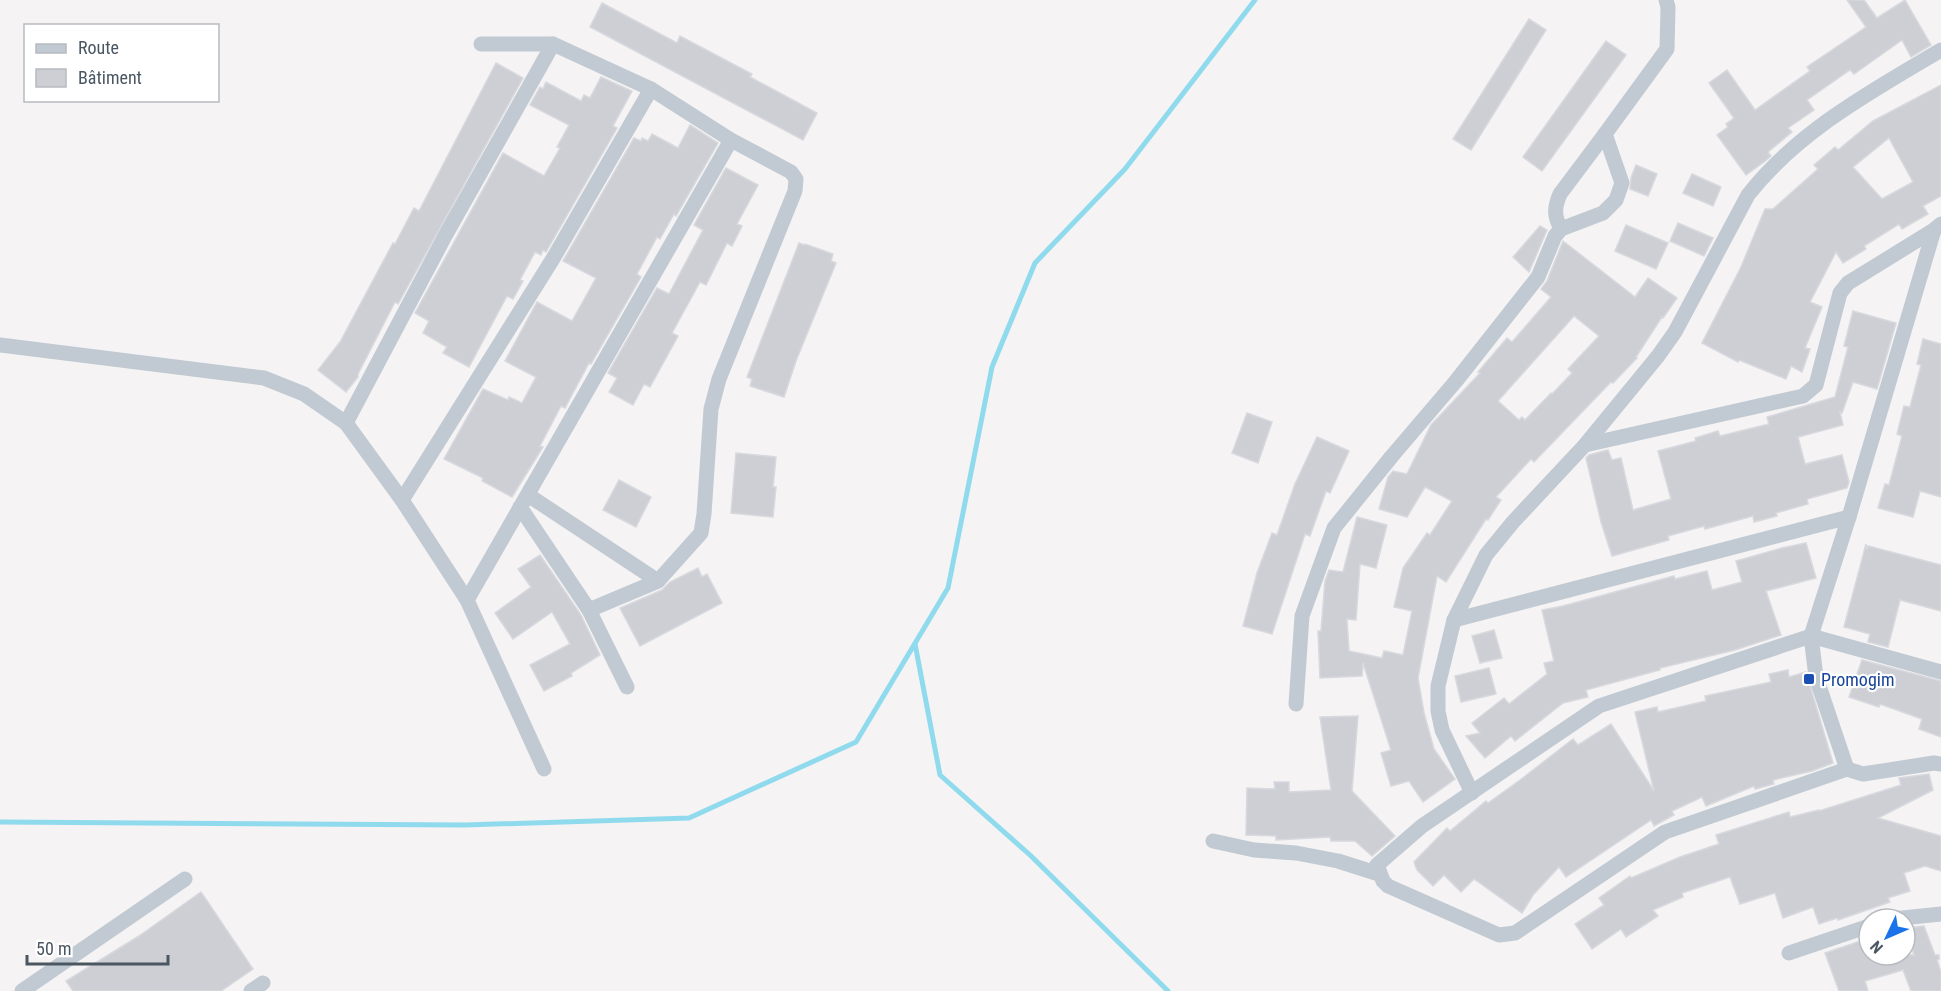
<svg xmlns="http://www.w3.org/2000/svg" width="1941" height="991" font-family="'Roboto Condensed',sans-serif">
<rect width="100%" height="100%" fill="#f5f3f3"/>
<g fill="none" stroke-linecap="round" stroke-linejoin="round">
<g stroke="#90daee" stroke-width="5">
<polyline points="915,644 940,775 1030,855 1168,991"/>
<polyline points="0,822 465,825 689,818 856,742 948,588 992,367 1035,263 1125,169 1255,0"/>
</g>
</g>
<g fill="#cdcfd5" stroke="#d7d9de" stroke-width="1.5" fill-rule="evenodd">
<polygon points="1847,0 1864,0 1877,18 1905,0 1931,45 1911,57 1902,40 1854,74 1850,70 1807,100 1814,110 1788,128 1792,132 1768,152 1771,156 1764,162 1746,175 1717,135 1728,127 1726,124 1734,118 1709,83 1727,70 1755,110 1810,71 1807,67 1866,27"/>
<polygon points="602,3 677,43 680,36 752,74 750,77 817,113 803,140 590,27"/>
<polygon points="1529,19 1546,30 1471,150 1453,139"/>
<polygon points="1606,41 1626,55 1542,171 1523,157"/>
<polygon points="496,63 523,78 398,304 395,302 358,374 358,377 346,392 318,370 340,342 393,243 395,244 414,208 419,211"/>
<polygon points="601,77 632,91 613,126 617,128 546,252 543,250 541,255 535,252 520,280 523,281 513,299 507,296 469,367 443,353 447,347 423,333 429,321 415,313 503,153 544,176 560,148 557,147 569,125 530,105 540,87 543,89 546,82 581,101 584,95 590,98"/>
<path d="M1941 85V196L1923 206 1928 214 1902 229 1899 224 1864 246 1866 249 1843 263 1836 252 1810 302 1822 307 1805 348 1810 349 1802 372 1791 366 1786 379 1739 360 1738 362 1702 343 1741 267 1765 209H1773L1818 169 1814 165 1835 147 1838 150 1873 121ZM1889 138 1913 182 1882 199 1853 167Z"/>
<polygon points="690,125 718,143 676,216 674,214 660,239 657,237 637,274 641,277 591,364 589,363 565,408 561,406 540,446 543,447 512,497 482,481 483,478 444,459 483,389 508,400 509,397 522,403 536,377 505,361 537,302 572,321 596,278 563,261 634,138 641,141 642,138 648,141 652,134 678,148"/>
<polygon points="1636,165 1657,174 1648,196 1630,189 1631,178"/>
<polygon points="726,168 758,185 737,224 742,226 732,246 727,243 706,285 700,282 672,333 678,336 650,387 644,384 633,405 609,392 617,378 608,373 657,288 669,294 703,230 694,225"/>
<polygon points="1692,174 1721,187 1713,206 1683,193"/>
<polygon points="1678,223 1713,238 1704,256 1670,241"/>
<polygon points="1626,225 1668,243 1656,269 1615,251"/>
<polygon points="1540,226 1547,230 1529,272 1513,257"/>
<path d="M1563 241 1635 297 1648 278 1677 298 1663 318 1662 317 1636 357 1637 358 1613 383 1611 382 1534 462 1531 459 1496 497 1501 500 1488 520 1486 519 1446 582 1437 576 1418 678 1424 713 1434 749 1455 779 1423 802 1409 781 1391 786 1381 753 1391 750 1363 663 1362 676 1320 678 1318 631H1321L1325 581 1329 570 1343 572 1357 517 1387 525 1376 568 1360 564 1356 620 1347 619 1349 651 1382 658 1384 651 1403 655 1412 611 1394 607 1403 568 1427 533 1430 535 1452 501 1425 487 1407 517 1379 509 1388 477 1393 471 1407 474 1431 425 1480 373 1478 372 1507 338 1512 342 1551 297 1541 289 1547 281ZM1574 316 1599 336 1568 369 1572 373 1552 394 1551 393 1525 420 1522 417 1519 420 1498 401Z"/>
<polygon points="799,243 804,245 805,244 833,254 831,261 836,263 796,361 784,397 750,386 752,379 747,377"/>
<polygon points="1853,311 1896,323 1877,389 1853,382 1842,413 1840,412 1843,425 1798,437 1805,464 1842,455 1849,482 1847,488 1807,499 1808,504 1776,513 1777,516 1754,522 1753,516 1705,529 1704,526 1668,536 1669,540 1612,556 1601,522 1586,458 1589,455 1608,450 1612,460 1621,458 1633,510 1671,499 1658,451 1696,441 1695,438 1718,431 1720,436 1769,424 1767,417 1835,397 1848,347 1844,346"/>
<polygon points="1923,339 1941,344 1941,497 1920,491 1913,517 1878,508 1885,484 1889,485 1902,436 1897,434 1904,406 1910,407 1921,365 1917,364"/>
<polygon points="1247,413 1272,422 1258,463 1232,453"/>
<polygon points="1317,437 1349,451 1330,493 1326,491 1310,536 1305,534 1272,634 1243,626 1257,573 1272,533 1277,535 1295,484"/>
<polygon points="736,453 776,457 773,487 776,487 773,517 731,513"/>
<polygon points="619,480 651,497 636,527 603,510"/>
<polygon points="1806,543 1816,578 1766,591 1781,635 1735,650 1660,668 1660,670 1586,690 1588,697 1563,703 1515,741 1511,736 1485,758 1466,736 1480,733 1472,723 1504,698 1509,704 1547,674 1544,663 1554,661 1542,610 1563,606 1674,576 1675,579 1707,571 1712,590 1742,582 1736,561 1782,548"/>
<polygon points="1866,544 1867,550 1868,546 1941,565 1941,611 1900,600 1888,647 1868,642 1870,634 1844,627"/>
<polygon points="540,555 581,615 600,655 571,673 572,676 544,691 530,665 570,644 552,612 513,639 495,613 531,587 518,569"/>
<polygon points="698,568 702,577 707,574 722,603 640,646 620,608 662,590 670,582"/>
<polygon points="1494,630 1502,658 1480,663 1472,636"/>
<polygon points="1862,660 1941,681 1941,737 1919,729 1922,719 1880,704 1879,707 1849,697"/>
<polygon points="1489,668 1496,694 1461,702 1455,676"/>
<polygon points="1788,670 1789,677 1806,672 1833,763 1812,771 1773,780 1774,784 1755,789 1754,786 1706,806 1702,797 1672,811 1674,815 1654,826 1651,820 1566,877 1559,867 1533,895 1522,913 1474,879 1461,892 1444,875 1433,886 1417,870 1414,862 1447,828 1450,831 1486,801 1488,803 1520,780 1573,739 1578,745 1611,724 1654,791 1635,712 1657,707 1658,712 1706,701 1705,696 1771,682 1769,674"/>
<polygon points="1358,716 1352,791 1395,836 1372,856 1355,841 1331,841 1330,837 1276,840 1276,836 1246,835 1247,788 1275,789 1274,782 1289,782 1289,792 1331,790 1320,717"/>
<polygon points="1929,774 1933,790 1878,818 1941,836 1941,871 1925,866 1904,873 1910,891 1888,898 1890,902 1838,920 1837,918 1819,924 1813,907 1783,918 1775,893 1740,904 1730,877 1682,893 1683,897 1653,910 1658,916 1626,937 1621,929 1592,949 1575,924 1604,905 1599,898 1630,876 1631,878 1680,857 1719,844 1716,835 1789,812 1790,817 1819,810 1819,811 1901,785 1899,778"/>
<polygon points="201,892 253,969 221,991 73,991 66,981 139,936"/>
<polygon points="1924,926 1935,955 1939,955 1939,959 1937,960 1941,972 1941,991 1911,991 1903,970 1865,981 1868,991 1839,991 1825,953 1869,938 1869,955 1914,955 1905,928"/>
</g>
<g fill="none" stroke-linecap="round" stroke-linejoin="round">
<g stroke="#c1cad2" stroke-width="15">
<polyline points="481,44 553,44 651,89 731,140 791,172 796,179 795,191 719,379 711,409 704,514 701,533 658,581 589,610"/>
<path d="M1561 229C1554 216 1554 208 1560 194L1605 134"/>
<polyline points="0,345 264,378 304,394 346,423 402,500 467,600 544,769"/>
<polyline points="346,423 445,236 553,44"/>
<polyline points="1585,445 1803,396 1816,385 1840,293 1848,283 1934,230"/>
<polyline points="528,495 658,581"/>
<polyline points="402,500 554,257 651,89"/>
<polyline points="520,507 589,610 627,687"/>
<polyline points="467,600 731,140"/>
<polyline points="1454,620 1849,517"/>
<polyline points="1941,672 1811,636 1599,706 1422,826 1377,865 1383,881 1388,886 1499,935 1515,933 1665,832 1847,769 1863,774 1934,763 1941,764"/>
<polyline points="1296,704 1302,616 1334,528 1392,456 1456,381 1538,277 1555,236 1561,229 1603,213 1616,200 1622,183 1605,134 1667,49 1668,7 1666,0"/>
<polyline points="1847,769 1816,677 1811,636 1849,517 1934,230 1941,224"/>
<path d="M1472 793 1442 730 1438 711V686L1454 620 1486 555 1513 522 1585 445 1658 356 1675 332 1748 195C1798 131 1872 91 1941 50"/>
<polyline points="1213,841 1254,850 1296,853 1338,861 1379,874"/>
<polyline points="1893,919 1941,914"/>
<polyline points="1789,953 1869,926"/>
<polyline points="22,991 185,879"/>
<polyline points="251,991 263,983"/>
</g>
</g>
<rect fill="#1a4fb4" stroke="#fff" stroke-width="2" x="1803" y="673" width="12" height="12" rx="3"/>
<g text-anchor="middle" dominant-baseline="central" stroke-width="4.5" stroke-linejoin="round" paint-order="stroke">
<g font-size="18" fill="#164399" stroke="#fff" text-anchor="start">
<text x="1821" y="679">Promogim</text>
</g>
</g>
<rect x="24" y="24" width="195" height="78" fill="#ffffff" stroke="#b7bbc0" stroke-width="1.5"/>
<rect x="36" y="44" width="30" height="9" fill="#c1cad2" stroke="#b7bbc0" stroke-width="1.5"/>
<text x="78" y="54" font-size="18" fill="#4a5661">Route</text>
<rect x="36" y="69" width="30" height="18" fill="#cdcfd5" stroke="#b7bbc0" stroke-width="1.5"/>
<text x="78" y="84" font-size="18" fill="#4a5661">Bâtiment</text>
<g transform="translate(1887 937) rotate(226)"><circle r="28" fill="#ffffff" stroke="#b7bbc0" stroke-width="1.5"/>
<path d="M0-4.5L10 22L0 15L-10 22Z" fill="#1a73e8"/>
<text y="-9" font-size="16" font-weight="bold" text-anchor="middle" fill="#4a5661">N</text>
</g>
<path d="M27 955v9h141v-9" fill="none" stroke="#4a5661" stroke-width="3"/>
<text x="36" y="955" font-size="18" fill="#4a5661" stroke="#ffffff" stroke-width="4.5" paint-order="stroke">50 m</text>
</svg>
